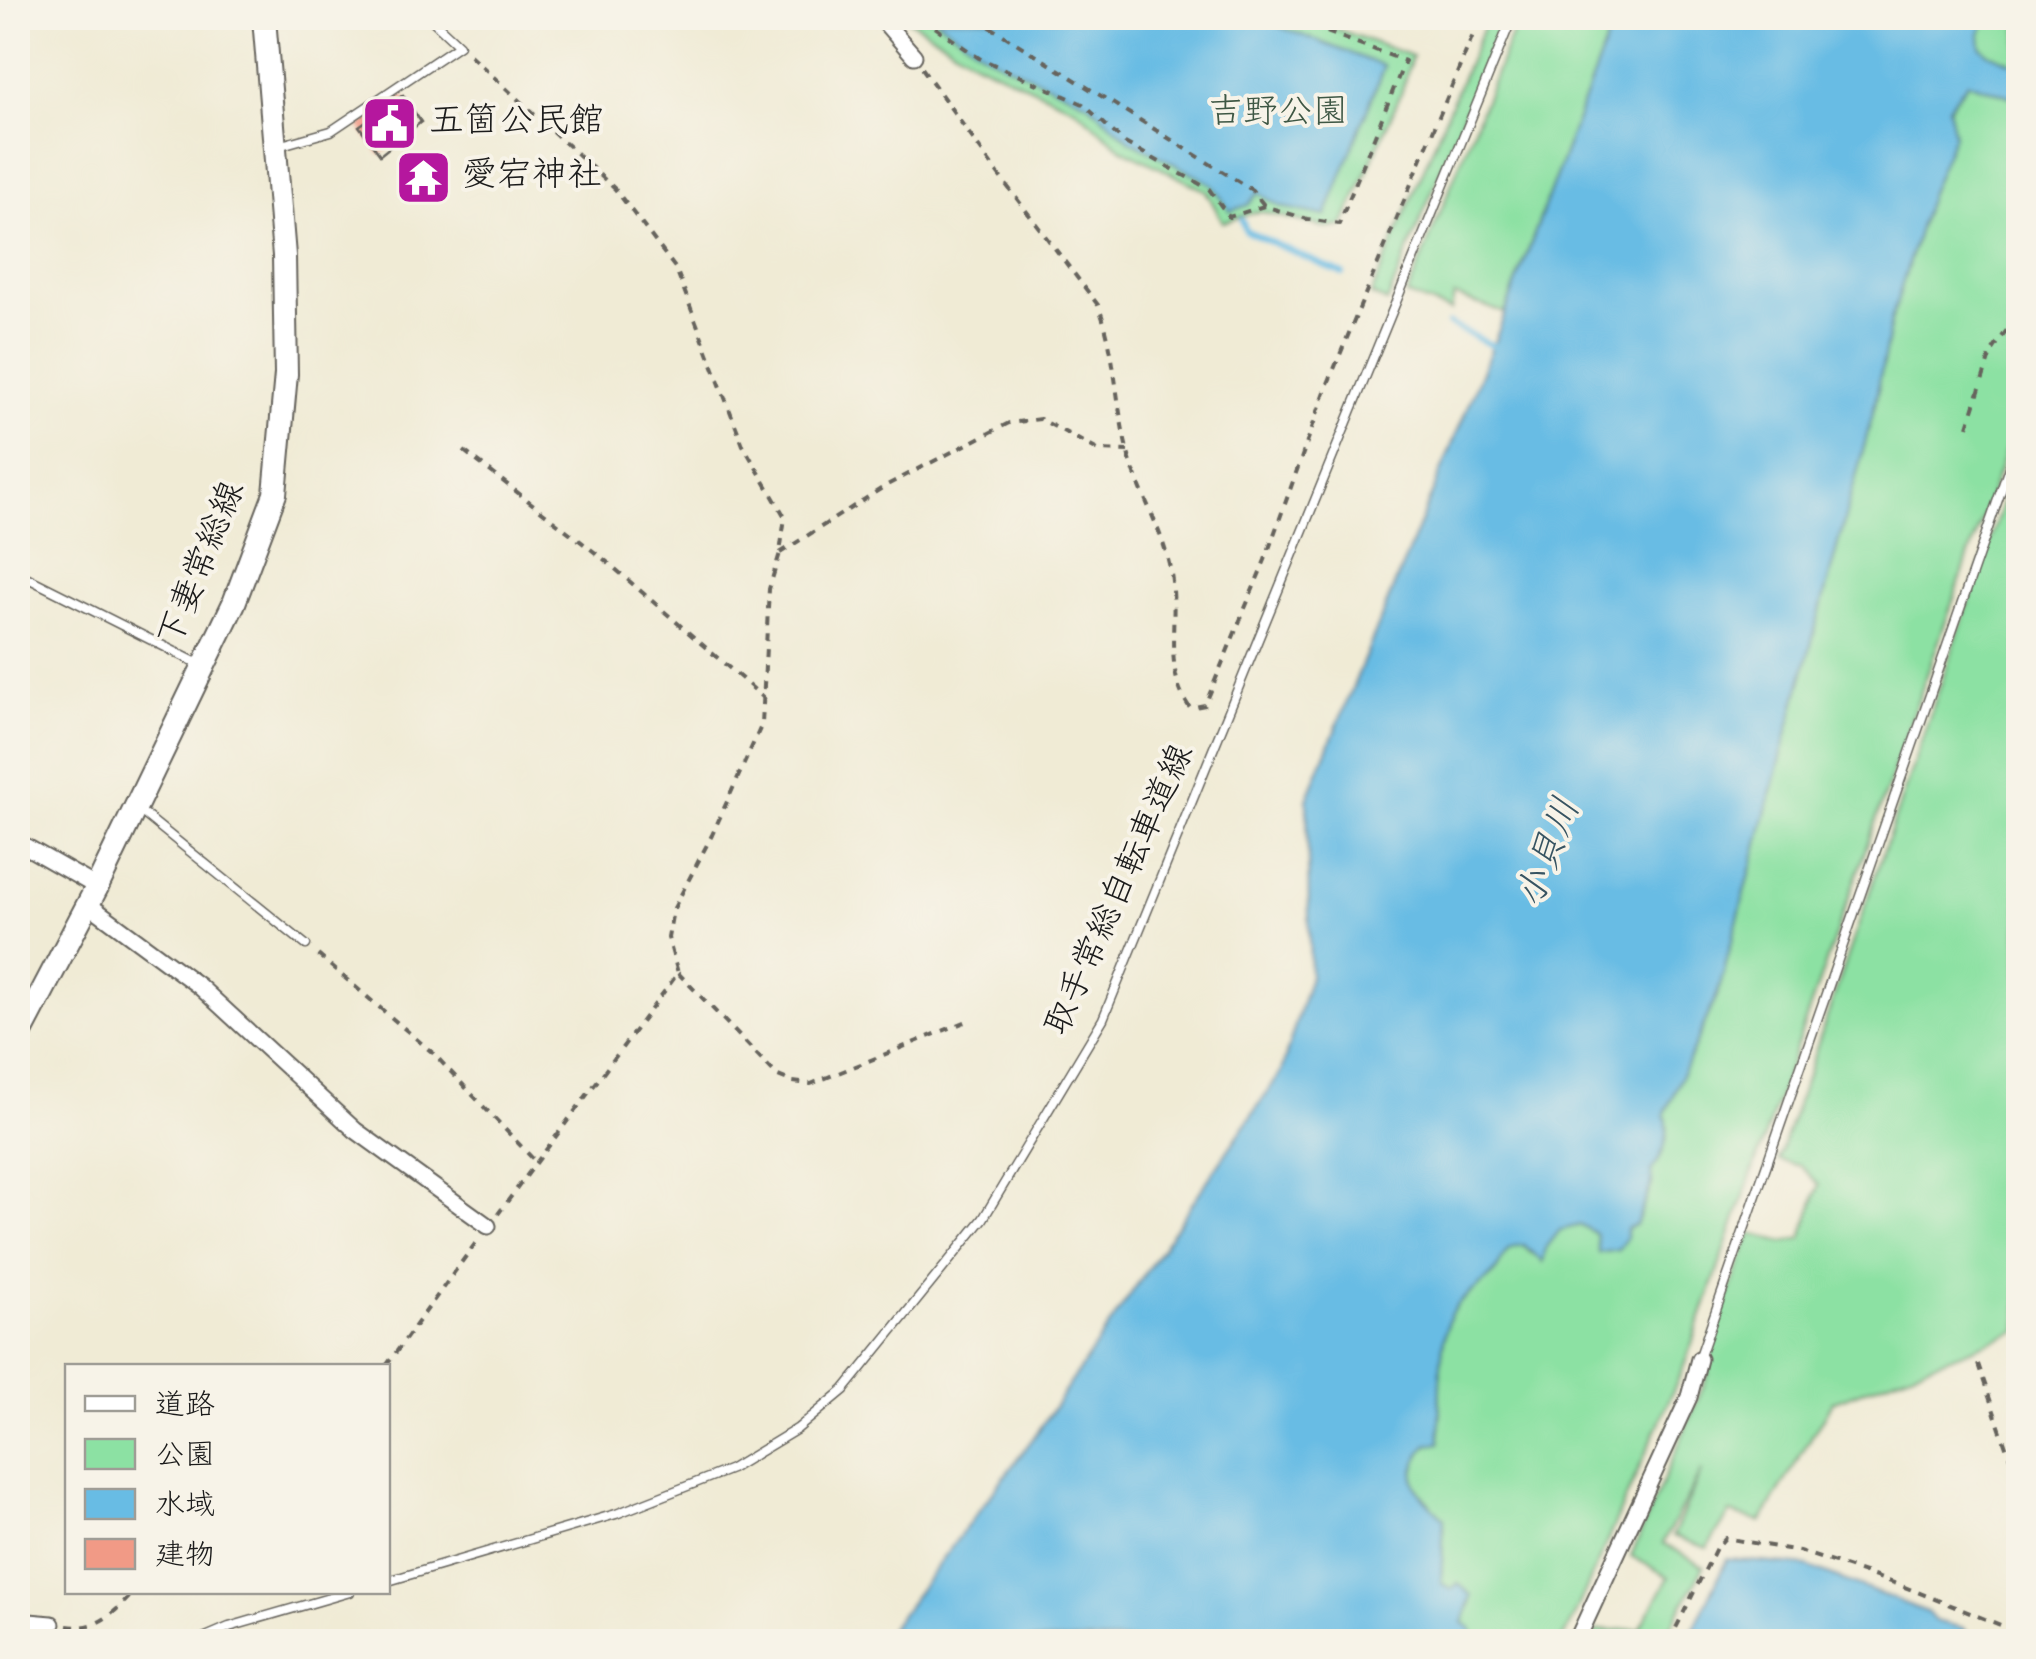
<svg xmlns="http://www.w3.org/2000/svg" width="2036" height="1659" font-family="Dekko,'Klee One',sans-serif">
<rect width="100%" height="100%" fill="#f7f3e8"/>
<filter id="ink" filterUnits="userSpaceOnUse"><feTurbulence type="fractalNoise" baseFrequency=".01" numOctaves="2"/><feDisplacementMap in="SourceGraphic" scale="20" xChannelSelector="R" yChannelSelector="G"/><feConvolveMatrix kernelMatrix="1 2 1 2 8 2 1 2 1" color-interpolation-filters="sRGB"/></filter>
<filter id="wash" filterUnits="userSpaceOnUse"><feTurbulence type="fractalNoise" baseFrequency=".0048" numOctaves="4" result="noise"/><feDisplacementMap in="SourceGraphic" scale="40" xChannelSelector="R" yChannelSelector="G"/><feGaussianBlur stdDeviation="2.25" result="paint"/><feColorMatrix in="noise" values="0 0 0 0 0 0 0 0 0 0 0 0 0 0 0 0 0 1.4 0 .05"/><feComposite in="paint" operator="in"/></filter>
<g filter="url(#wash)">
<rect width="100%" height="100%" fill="#f0ebd5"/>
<g fill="#8ce1a3" stroke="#547e60" stroke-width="2.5">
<polygon points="906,18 1306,18 1412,56 1402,91 1343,226 1328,228 1259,211 1223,222 1206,191 1122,149 1075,108 976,62"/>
<polygon points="1487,18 1503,18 1387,302 1371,295"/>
<polygon points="1518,18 1620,18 1609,34 1505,313 1454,296 1451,311 1407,295"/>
<polygon points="1988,18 2018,18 2018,65 1988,53 1981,47 1980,34"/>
<path d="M1968 82 2018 99V416L1684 1366 1573 1619 1561 1641H1475V1637L1463 1623 1471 1603 1459 1584 1452 1589 1441 1583 1443 1518C1417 1491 1401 1480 1427 1445L1440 1442C1439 1409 1438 1348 1449 1318 1455 1302 1481 1286 1493 1274 1505 1261 1501 1247 1523 1245L1531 1253 1546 1248 1560 1229 1581 1225 1596 1234 1636 1224 1652 1184 1650 1171C1663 1155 1671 1135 1665 1113L1718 993 1874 409 1891 321 1929 195 1953 136 1948 108Z"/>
<polygon points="2018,458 2018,582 2014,597 2018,597 2018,1331 1832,1402 1761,1522 1730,1513 1707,1548 1673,1536 1702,1470 1663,1543 1704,1566 1664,1639 1591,1641 1596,1631 1640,1629 1669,1577 1631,1556 1709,1373 1706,1358 1751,1233 1784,1242 1802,1238 1819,1185 1801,1166 1778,1160"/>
</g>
<g fill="#68bce4" stroke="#426c80" stroke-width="2.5">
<polygon points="934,18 1257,18 1384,66 1326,216 1281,207 1258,193 1248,205 1230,211 1212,184 1129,140 1088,103 986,55"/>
<path d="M1620 18H1988L1980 34 1981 47 1988 53 2018 65V99L1968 82 1948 107 1954 135 1929 195 1891 321 1874 409 1718 993 1665 1113C1671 1134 1664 1155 1651 1171L1652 1183 1636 1224 1626 1229V1238L1618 1250 1599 1253 1596 1234 1581 1225 1560 1230 1546 1248 1543 1262 1524 1245C1501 1246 1505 1261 1493 1274 1481 1286 1455 1302 1449 1318 1438 1349 1439 1409 1440 1443L1427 1445C1401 1479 1416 1492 1444 1518L1441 1583 1452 1589 1458 1583 1472 1596 1463 1623 1471 1628 1475 1641H881L1034 1437 1281 1072 1310 976 1307 799 1497 335 1609 33Z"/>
<polygon points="1727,1559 1807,1566 1927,1612 1935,1621 1964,1628 1969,1636 1991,1641 1688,1641"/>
</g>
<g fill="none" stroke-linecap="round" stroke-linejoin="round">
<g stroke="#68bce4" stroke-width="6">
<polyline points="1242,220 1246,231 1343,274"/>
<polyline points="1449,324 1497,348"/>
</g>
</g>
<g id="blocks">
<polygon fill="#f19a86" points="403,95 421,122 380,155 359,126"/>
</g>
</g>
<g filter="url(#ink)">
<use href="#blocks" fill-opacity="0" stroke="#66645d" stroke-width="2.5"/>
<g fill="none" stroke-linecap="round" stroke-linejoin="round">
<defs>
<g id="service">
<polyline points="278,146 331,131 459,45 430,18"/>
<polyline points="18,573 201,665"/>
<polyline points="140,811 306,945"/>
<polyline points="1699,1359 2018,442"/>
<polyline points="388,1581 616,1514 731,1469 797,1429 844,1390 983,1219 1103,1019 1512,18"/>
<polyline points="194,1642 229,1627 350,1592"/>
</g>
<g id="minor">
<polyline points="881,18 914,56"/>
<polyline points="18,842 97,887"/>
<polyline points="88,904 199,986 355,1130 488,1226"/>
<polyline points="18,1621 52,1624"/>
<polyline points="1576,1642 1689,1397 1699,1359"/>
</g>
<polyline id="secondary" points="18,1038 97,887 234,603 275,494 286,374 284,256 264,18"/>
</defs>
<use href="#service" stroke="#66645d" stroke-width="11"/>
<use href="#minor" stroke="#66645d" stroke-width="19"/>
<use href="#secondary" stroke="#66645d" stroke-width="26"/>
<g stroke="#66645d" stroke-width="4" stroke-dasharray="8 8" stroke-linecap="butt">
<polyline points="922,18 979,58 1083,104 1125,143 1209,189 1229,217 1264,206 1307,219 1339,224 1405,61 1289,18"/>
<polyline points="976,18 1252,190 1264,205"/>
<polyline points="470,55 615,189 676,269 743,445 785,517 780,553 769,589 762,724 712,835 673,910 668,938 678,973 498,1214"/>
<path d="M922 68 998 174 1098 305C1116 351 1115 401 1127 449 1138 493 1167 535 1172 581 1178 624 1163 671 1190 708L1205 705 1265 560 1327 386 1480 18"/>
<polyline points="1968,426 1991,353 2018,314"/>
<polyline points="464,451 606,561 764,698"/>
<polyline points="780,553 887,485 1009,423 1040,419 1098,450 1128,451"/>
<polyline points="318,955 433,1053 535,1161"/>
<polyline points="678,973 778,1076 793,1082 811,1084 970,1020"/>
<polyline points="1978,1364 2018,1482"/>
<polyline points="386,1366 477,1241"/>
<path d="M67 1626C98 1631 115 1612 134 1592"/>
<polyline points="1669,1642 1716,1548 1725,1538 1799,1551 1897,1584 2018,1632"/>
</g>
<use href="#service" stroke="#fff" stroke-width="8"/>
<use href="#minor" stroke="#fff" stroke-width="15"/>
<use href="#secondary" stroke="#fff" stroke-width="22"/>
</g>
</g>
<defs>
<symbol id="civic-square" viewBox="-11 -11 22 22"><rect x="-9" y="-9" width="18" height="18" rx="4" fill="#b5179e" stroke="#f7f3e8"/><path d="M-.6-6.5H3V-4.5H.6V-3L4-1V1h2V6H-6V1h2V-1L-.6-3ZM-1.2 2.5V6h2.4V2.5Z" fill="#fff"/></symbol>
<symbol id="temple-square" viewBox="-11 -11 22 22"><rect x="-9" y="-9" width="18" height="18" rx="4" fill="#b5179e" stroke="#f7f3e8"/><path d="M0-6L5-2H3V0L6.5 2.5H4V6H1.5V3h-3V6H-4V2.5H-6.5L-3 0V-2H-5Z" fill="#fff"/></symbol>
</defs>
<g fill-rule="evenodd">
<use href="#civic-square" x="358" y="92" width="63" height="63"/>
<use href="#temple-square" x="392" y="146" width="63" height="63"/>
</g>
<g text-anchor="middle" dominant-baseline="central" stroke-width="8" stroke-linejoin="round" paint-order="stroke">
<g font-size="35" fill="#3e5744" stroke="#f7f3e8">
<text x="1278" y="115">吉野公園</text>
</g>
<g font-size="35" fill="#1c1c1c" stroke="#f7f3e8" text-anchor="start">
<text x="429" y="124">五箇公民館</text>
<text x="462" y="178">愛宕神社</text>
</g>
<g font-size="35" fill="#1c1c1c" stroke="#f7f3e8">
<text transform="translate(204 565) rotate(-68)">下妻常総線</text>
<text transform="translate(1122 891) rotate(-66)">取手常総自転車道線</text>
</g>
<g font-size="38" font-style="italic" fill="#375462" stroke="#f7f3e8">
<text transform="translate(1552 854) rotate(-69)">小貝川</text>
</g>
</g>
<rect width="2036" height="1659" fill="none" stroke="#f7f3e8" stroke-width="60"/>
<rect x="65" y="1364" width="325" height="230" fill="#f7f3e8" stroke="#9f9d96" stroke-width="2.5"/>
<rect x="85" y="1396" width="50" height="15" fill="#ffffff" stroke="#9f9d96" stroke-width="2.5"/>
<text x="155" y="1414" font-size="30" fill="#1c1c1c">道路</text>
<rect x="85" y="1439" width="50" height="30" fill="#8ce1a3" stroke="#9f9d96" stroke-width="2.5"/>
<text x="155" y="1464" font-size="30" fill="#1c1c1c">公園</text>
<rect x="85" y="1489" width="50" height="30" fill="#68bce4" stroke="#9f9d96" stroke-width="2.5"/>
<text x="155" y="1514" font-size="30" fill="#1c1c1c">水域</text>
<rect x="85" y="1539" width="50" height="30" fill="#f19a86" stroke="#9f9d96" stroke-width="2.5"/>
<text x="155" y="1564" font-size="30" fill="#1c1c1c">建物</text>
</svg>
